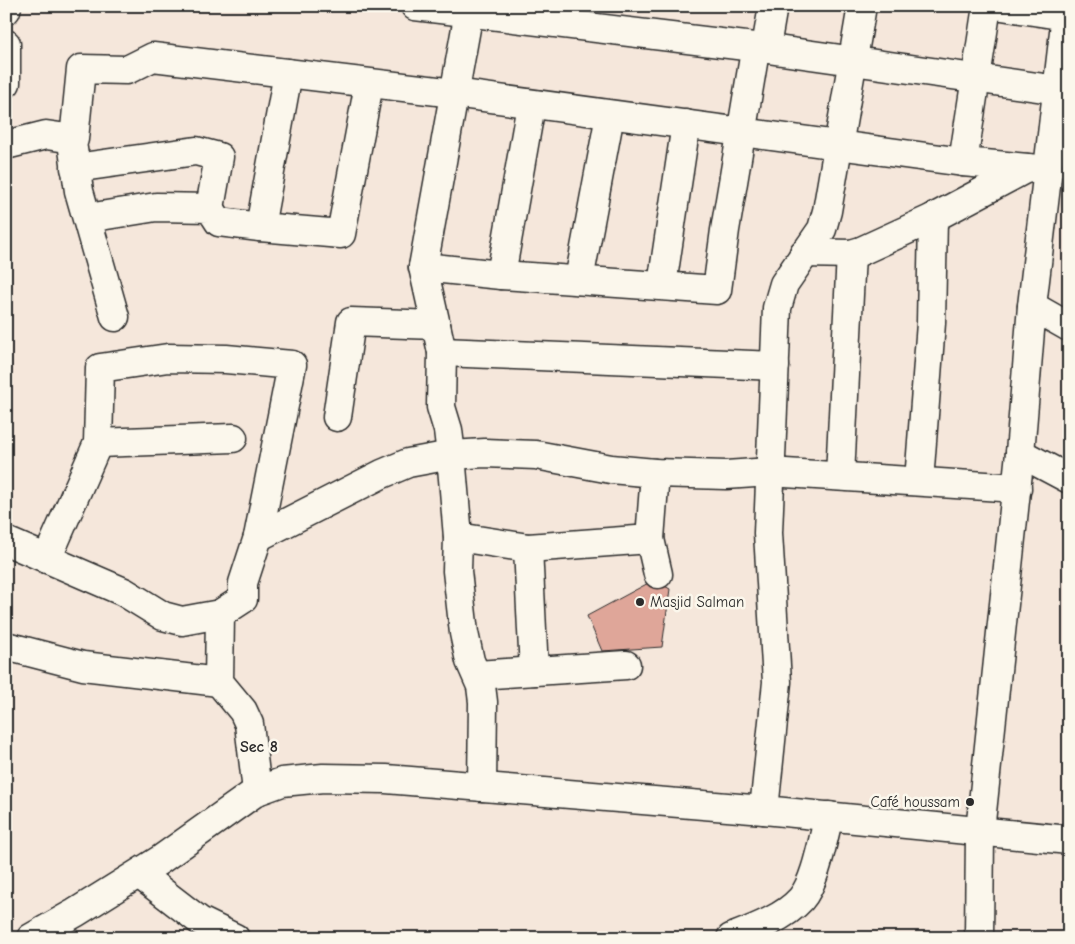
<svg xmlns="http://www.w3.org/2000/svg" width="1075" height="944" font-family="'Comic Neue',sans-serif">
<rect width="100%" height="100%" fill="#f5e7db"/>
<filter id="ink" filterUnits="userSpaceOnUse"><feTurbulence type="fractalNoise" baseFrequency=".02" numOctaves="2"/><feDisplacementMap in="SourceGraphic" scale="10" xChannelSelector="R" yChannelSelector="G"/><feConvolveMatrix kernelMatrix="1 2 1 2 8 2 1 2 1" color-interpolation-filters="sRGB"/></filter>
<g filter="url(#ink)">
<polygon fill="#dfa699" stroke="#2b2b2b" points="654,580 670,589 662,647 602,651 587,616"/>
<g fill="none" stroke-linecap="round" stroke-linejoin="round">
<defs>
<g id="minor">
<polyline points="415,6 762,48 1058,90"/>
<polyline points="470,6 423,267 442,352 441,407 448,430 451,455 458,537 457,571 464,633 470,661 481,686 483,702 482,787"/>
<polyline points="1002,6 1066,16"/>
<polyline points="6,10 7,6"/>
<polyline points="6,44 6,83"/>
<polyline points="288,73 260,227 341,234 369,84"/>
<polyline points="6,145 46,135 74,139 81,69 127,70 153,57 454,93 963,162 1049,170"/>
<polyline points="73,149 79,191 115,317"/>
<polyline points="963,162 987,6"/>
<polyline points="75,168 196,151 219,157 210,208"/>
<polyline points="88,218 156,207 210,208 219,222 260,227"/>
<polyline points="804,253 851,254 861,251 933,218 1027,168"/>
<polyline points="423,267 501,275 717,290 725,230 754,57 767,41 773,6"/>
<polyline points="501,275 531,105"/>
<polyline points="579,280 610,115"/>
<polyline points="662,285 686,124"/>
<polyline points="1032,306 1069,327"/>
<polyline points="442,352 775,366"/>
<polyline points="337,417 351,322 436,325"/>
<polyline points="98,443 233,438"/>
<polyline points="1020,453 1069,479"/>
<polyline points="840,476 851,254"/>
<polyline points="919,481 931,323 933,218"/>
<polyline points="258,537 382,474 408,463 451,455 485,453 536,455 611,469 655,473 726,475 770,472 1017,488"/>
<polyline points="458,537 528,548"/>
<polyline points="650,539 658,574"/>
<polyline points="6,541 124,592 163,616 182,621 220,614"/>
<polyline points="47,559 98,443 100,368 168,358 226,359 292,365 258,537 243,583 243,599 220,614 219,682 243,711 249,724 257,791"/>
<polyline points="6,646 83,666 219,682"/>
<polyline points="534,671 528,548 650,539 655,473"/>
<polyline points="477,675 626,665"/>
<polyline points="764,810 777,682 768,533 777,308 784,284 822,229 827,211 862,6"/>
<polyline points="139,874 200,921 235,938"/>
<polyline points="31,938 75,913 160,860 257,791 282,782 323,778 386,779 764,810 1069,840"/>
<path d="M731 938C754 929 784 918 801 899 816 882 823 838 829 816"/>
<polyline points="979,938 980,831 1020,453 1032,306 1067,6"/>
</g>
</defs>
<use href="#minor" stroke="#2b2b2b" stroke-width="31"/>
<use href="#minor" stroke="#fbf7ec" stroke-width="28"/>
</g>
</g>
<g fill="#2b2b2b" stroke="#fbf7ec" stroke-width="2">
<circle cx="640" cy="602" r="5"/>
<circle cx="970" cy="802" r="5"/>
</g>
<g text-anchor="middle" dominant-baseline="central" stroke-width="5" stroke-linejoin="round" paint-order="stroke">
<g font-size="15" fill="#2b2b2b" stroke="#fbf7ec" text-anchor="start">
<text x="650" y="602">Masjid Salman</text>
<text x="960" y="802" text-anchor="end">Café houssam</text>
</g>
<g font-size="16" font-weight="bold" fill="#2b2b2b" stroke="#fbf7ec">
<text x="259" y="747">Sec 8</text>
</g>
</g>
<rect width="1075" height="944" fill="none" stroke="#fbf7ec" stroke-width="25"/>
<rect x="12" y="12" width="1050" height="919" fill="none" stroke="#2b2b2b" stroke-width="2" filter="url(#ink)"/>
</svg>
